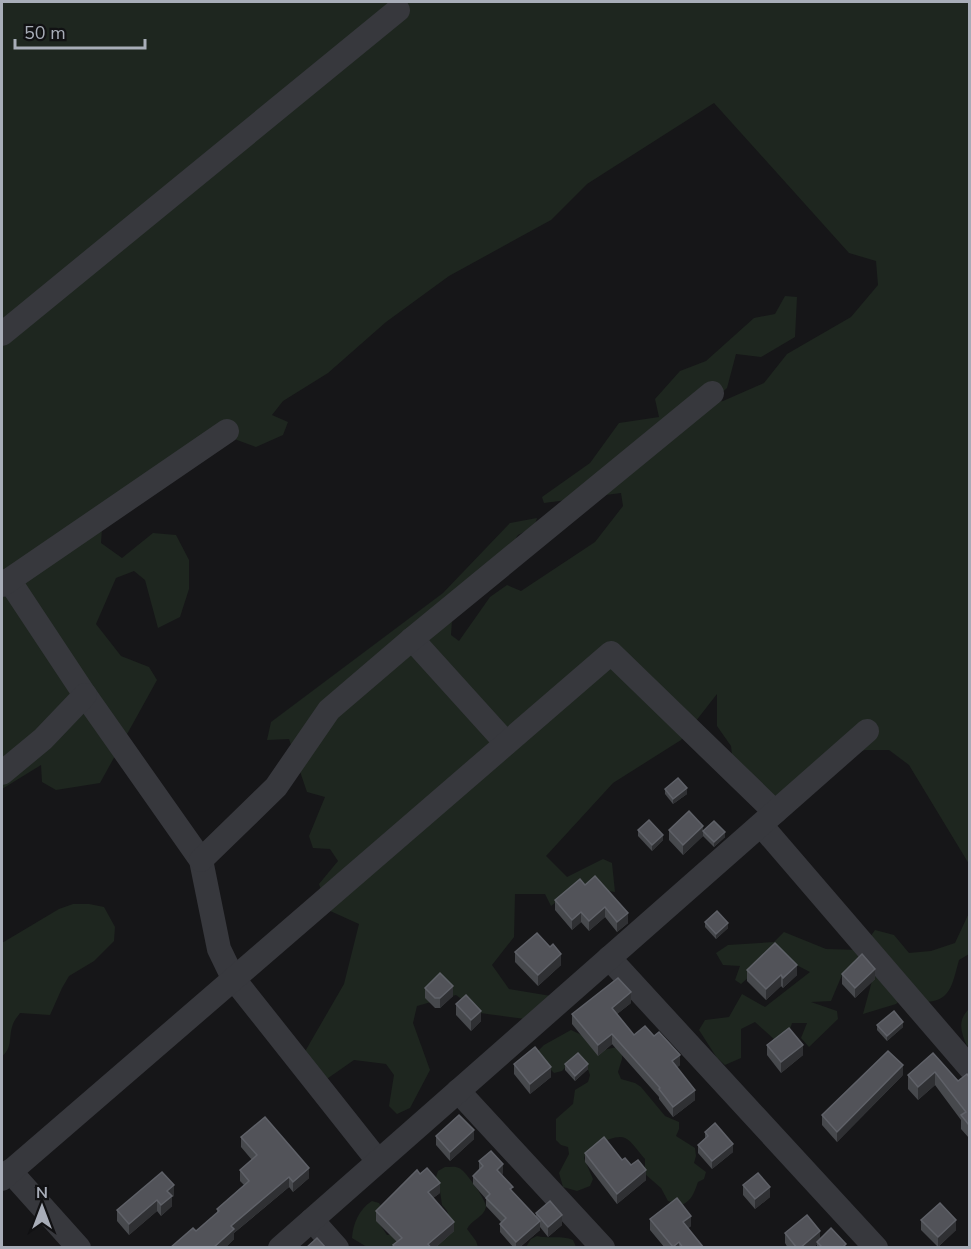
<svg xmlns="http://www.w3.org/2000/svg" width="971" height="1249" font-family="'Nunito Sans',sans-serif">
<rect width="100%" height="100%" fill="#161618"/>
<g fill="#1e261f">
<polygon points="2,2 969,2 969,864 909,765 889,750 865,750 818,768 780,805 734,772 731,746 717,726 717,694 681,740 613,783 546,856 567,877 603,859 612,863 615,892 577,886 551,906 545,894 515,894 514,937 492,965 509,989 551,996 540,1021 480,1013 456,995 417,1006 413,1023 430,1070 410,1108 397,1114 389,1106 394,1075 386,1064 354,1060 321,1083 303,1055 344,984 359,924 328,910 319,884 338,861 330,849 313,848 309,836 325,797 307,792 289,739 267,740 271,722 443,593 510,523 537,518 534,527 518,535 492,577 453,605 451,635 459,641 490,597 507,585 521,591 595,542 623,506 621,493 544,503 542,497 590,463 619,423 659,417 655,399 680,371 706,361 754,318 775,314 785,296 797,297 795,337 761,357 736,354 727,388 710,403 723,401 764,383 787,354 851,317 878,285 876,261 849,253 714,103 587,184 551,220 449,276 386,322 328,373 283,401 272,415 288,422 283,435 256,447 229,437 102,528 101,543 122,558 153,533 176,535 189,560 189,589 180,617 158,628 145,580 134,571 116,578 96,624 121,656 149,667 157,680 100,783 56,790 42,782 41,765 2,789"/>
<path d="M73 904H89L104 907 115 927 114 941 94 961 69 976 62 988 50 1015 20 1013C17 1017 13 1022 12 1027 9 1037 12 1049 2 1056V943L59 909Z"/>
<path d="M969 913V954L959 960C952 985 951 1003 921 1002L911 989 896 1004 863 1014 875 970 842 975 831 1001 811 1002 837 1011 838 1019 809 1047 801 1038 807 1023H792L787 1038 776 1041 755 1022 741 1029V1058L725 1065 717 1058 699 1030 705 1020 729 1017 742 994 765 1007 810 972 775 954 741 984 735 980 740 966 723 965 716 953 728 945 774 942 784 932 826 949 861 950 875 930 894 935 909 953 931 951 955 943Z"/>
<path d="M969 1009V1044L967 1046C961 1033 957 1020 969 1009Z"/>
<path d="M571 1030 586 1037 603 1050 617 1047 622 1051V1059L618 1072 621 1079 635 1083 641 1087 665 1116 679 1122V1129L676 1136 695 1148 696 1156 694 1163 706 1172 704 1179 698 1182C694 1193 692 1200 682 1205L668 1201 661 1188 645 1174V1159C640 1154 632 1141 625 1138 615 1133 588 1148 584 1158L593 1179 590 1186 577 1191 563 1187 559 1173 569 1154 568 1147 561 1145 556 1140V1119L573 1104 575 1090 588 1082 590 1075 585 1061H571L562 1071 554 1073 539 1057V1050L544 1045Z"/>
<path d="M445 1167C450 1167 455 1166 459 1168 465 1170 487 1201 486 1207 484 1217 471 1220 467 1229L476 1241 478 1247 434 1248C443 1234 458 1219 442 1205L439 1184 436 1177 438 1171Z"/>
<path d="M372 1201 379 1203 383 1209 379 1223 387 1235 394 1234 402 1222 397 1247H367L352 1238C353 1224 359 1209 372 1201Z"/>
<path d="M537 1236C549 1239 562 1235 573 1240L576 1247H526L531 1239Z"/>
</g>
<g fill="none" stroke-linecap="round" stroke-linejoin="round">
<g stroke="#37383d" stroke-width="24">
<polyline points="2,334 398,10"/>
<polyline points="9,580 85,695 201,860 219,949 233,978 378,1161"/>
<polyline points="2,585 227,431"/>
<polyline points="412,639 506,743"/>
<polyline points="2,773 43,739 85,695"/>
<polyline points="761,825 970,1068"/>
<polyline points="201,860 276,787 329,710 412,639 712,393"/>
<polyline points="609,958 876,1248"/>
<polyline points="458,1091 603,1248"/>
<polyline points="10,1171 79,1248"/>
<polyline points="2,1179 611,653 775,812"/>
<polyline points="312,1220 337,1248"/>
<polyline points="280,1248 867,731"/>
</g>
</g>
<g fill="#47494d">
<polygon points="665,789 687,794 673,804 665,794"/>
<polygon points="638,830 663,840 652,851 638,836"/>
<polygon points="669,830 703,831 725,837 714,847 703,836 683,855 669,840"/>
<polygon points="585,885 628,923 617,932 605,917 589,931 581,922 572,930 555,910 555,900"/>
<polygon points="705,922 728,928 716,939 705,927"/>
<polygon points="515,952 561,965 538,986 515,962"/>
<polygon points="747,970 797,975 783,988 781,986 766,1000 747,981"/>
<polygon points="842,974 875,979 855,998 842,984"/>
<polygon points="425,988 453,996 440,1008 435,1008 425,998"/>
<polygon points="631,1003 617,1014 634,1035 680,1065 677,1067 695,1100 673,1117 659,1099 659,1097 612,1044 598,1056 572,1024 572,1014"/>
<polygon points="456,1004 481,1021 471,1031 456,1015"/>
<polygon points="877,1025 903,1027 887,1041 877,1030"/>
<polygon points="767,1045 803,1055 781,1073 767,1055"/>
<polygon points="933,1053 958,1081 969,1077 969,1138 961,1129 961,1120 935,1085 918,1100 908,1089 908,1075"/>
<polygon points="514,1064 551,1077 530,1094 514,1074"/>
<polygon points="565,1064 588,1069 575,1081 565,1070"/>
<polygon points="903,1075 837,1142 822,1125 822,1115"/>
<polygon points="705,1132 733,1152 712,1169 698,1153 698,1145 705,1139"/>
<polygon points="436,1136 474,1139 450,1161 436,1145"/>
<polygon points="241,1137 309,1178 293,1192 289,1187 264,1208 234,1233 234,1239 225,1248 170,1248 196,1231 217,1214 217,1209 244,1185 240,1181 240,1170 252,1160 241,1147"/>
<polygon points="585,1153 622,1160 631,1165 646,1180 617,1204 585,1162"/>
<polygon points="479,1161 503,1173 502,1174 513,1192 536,1217 536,1213 562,1225 548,1237 540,1227 540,1230 519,1248 514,1248 500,1232 500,1224 501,1222 486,1206 486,1199 473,1184 473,1176 479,1170"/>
<polygon points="743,1185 770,1197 755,1209 743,1195"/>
<polygon points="440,1193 433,1198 454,1231 435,1248 393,1248 393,1245 397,1242 376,1221 376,1211"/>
<polygon points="174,1196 172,1197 172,1206 161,1216 157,1211 129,1235 117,1221 117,1210"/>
<polygon points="650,1219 691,1226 688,1228 704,1248 665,1248 650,1230"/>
<polygon points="921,1220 956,1230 938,1247 921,1230"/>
<polygon points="785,1233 820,1239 846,1248 817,1248 817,1244 813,1248 788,1248 785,1243"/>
</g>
<g fill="#2f3033">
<polygon points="687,788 687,794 673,804 673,799"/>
<polygon points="703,826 703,836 683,855 683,845"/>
<polygon points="725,832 725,837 714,847 714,842"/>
<polygon points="663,835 663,840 652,851 652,845"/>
<polygon points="605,907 605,917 589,931 589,921"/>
<polygon points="581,912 581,922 572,930 572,920"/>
<polygon points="628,913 628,923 617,932 617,922"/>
<polygon points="728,923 728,928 716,939 716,934"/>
<polygon points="561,954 561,965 538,986 538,975"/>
<polygon points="797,965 797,975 783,988 783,978"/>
<polygon points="875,969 875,979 855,998 855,988"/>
<polygon points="781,975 781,986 766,1000 766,989"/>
<polygon points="453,986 453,996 440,1008 440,998"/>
<polygon points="631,992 631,1003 612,1018 612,1008"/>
<polygon points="481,1011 481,1021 471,1031 471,1020"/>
<polygon points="903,1022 903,1027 887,1041 887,1036"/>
<polygon points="612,1034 612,1044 598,1056 598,1045"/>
<polygon points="803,1045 803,1055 781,1073 781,1062"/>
<polygon points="680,1055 680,1065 672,1072 672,1061"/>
<polygon points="588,1064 588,1069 575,1081 575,1076"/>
<polygon points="903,1065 903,1075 837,1142 837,1132"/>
<polygon points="551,1067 551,1077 530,1094 530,1084"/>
<polygon points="935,1072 935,1085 918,1100 918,1087"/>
<polygon points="695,1090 695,1100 673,1117 673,1107"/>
<polygon points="474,1130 474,1139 450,1161 450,1152"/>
<polygon points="733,1144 733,1152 712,1169 712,1161"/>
<polygon points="503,1164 503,1173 497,1178 497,1170"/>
<polygon points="309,1168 309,1178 293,1192 293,1182"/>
<polygon points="646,1170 646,1180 617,1204 617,1194"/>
<polygon points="289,1177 289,1187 234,1233 234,1239 225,1248 213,1248 231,1226"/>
<polygon points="440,1183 440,1193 428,1202 428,1192"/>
<polygon points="174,1185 174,1196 172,1197 172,1206 161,1216 161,1205 167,1191"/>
<polygon points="770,1187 770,1197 755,1209 755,1199"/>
<polygon points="157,1200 157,1211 129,1235 129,1224"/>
<polygon points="562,1215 562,1225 548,1237 548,1227"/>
<polygon points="691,1216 691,1226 683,1232 683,1222"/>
<polygon points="956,1220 956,1230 938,1247 938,1237"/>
<polygon points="540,1221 540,1230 519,1248 516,1248 516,1242"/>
<polygon points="454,1222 454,1231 435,1248 428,1248 428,1244"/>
<polygon points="820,1231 820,1241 817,1242 817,1244 813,1248 800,1248"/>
<polygon points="679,1242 679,1248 673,1248 673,1247"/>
</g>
<g fill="#525359" stroke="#5f6168" stroke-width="1.5">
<polygon points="678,778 687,788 673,799 665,789"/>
<polygon points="689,811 703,826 683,845 669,830"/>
<polygon points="649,820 663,835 652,845 638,830"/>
<polygon points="714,821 725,832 714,842 703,831"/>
<polygon points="595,876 628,913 617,922 605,907 589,921 581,912 572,920 555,900 580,879 585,885"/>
<polygon points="717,911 728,923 716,934 705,922"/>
<polygon points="537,933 550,947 553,944 561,954 538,975 515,952"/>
<polygon points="775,943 797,965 783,978 781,975 766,989 747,970"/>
<polygon points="862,954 875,969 855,988 842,974"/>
<polygon points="440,973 453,986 440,998 435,998 425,988"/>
<polygon points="618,978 631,992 612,1008 634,1035 645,1026 654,1036 659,1032 680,1055 672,1061 695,1090 673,1107 659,1089 660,1088 612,1034 598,1045 572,1014"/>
<polygon points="466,995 481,1011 471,1020 456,1004"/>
<polygon points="894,1011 903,1022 887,1036 877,1025"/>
<polygon points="789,1028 803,1045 781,1062 767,1045"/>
<polygon points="535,1047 551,1067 530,1084 514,1064"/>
<polygon points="888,1051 903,1065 837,1132 822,1115"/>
<polygon points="578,1053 588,1064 575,1076 565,1064"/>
<polygon points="933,1053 958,1081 967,1074 969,1077 969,1125 961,1115 966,1112 935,1072 918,1087 908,1075"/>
<polygon points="459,1115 474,1130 450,1152 436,1136"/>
<polygon points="265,1117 309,1168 293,1182 289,1177 264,1198 231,1226 234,1229 213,1248 170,1248 193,1228 196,1231 219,1211 217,1209 249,1181 240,1170 257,1155 241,1137"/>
<polygon points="715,1123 733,1144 712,1161 698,1145 708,1136 705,1132"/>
<polygon points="604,1137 622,1160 625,1158 631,1165 638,1160 646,1170 617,1194 585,1153"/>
<polygon points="491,1151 503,1164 497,1170 513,1187 510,1189 540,1221 516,1242 500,1224 506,1218 486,1198 490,1194 473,1176 483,1166 479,1161"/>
<polygon points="427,1168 440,1183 428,1192 454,1222 428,1244 431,1248 395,1248 393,1245 402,1238 376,1211 417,1170 420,1174"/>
<polygon points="162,1172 174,1185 167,1191 172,1196 161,1205 157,1200 129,1224 117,1210"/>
<polygon points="758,1173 770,1187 755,1199 743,1185"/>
<polygon points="677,1198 691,1216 683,1222 704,1248 683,1248 679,1242 673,1247 650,1219"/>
<polygon points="550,1201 562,1215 548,1227 536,1213"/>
<polygon points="940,1203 956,1220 938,1237 921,1220"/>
<polygon points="807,1215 820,1231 800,1248 797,1248 785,1233"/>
<polygon points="831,1228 846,1244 842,1248 823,1248 817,1242"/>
<polygon points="317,1238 326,1248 306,1248"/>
</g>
<rect width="971" height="1249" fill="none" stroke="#a8adb8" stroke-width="6"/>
<g transform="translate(42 1207)" stroke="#111113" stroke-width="4.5" paint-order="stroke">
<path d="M0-4.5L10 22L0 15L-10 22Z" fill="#a8adb8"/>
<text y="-9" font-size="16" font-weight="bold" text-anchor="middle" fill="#a8adb8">N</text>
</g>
<path d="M15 39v9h130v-9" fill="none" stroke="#a8adb8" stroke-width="3"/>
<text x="24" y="39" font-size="18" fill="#a8adb8" stroke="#111113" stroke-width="4.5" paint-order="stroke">50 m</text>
</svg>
